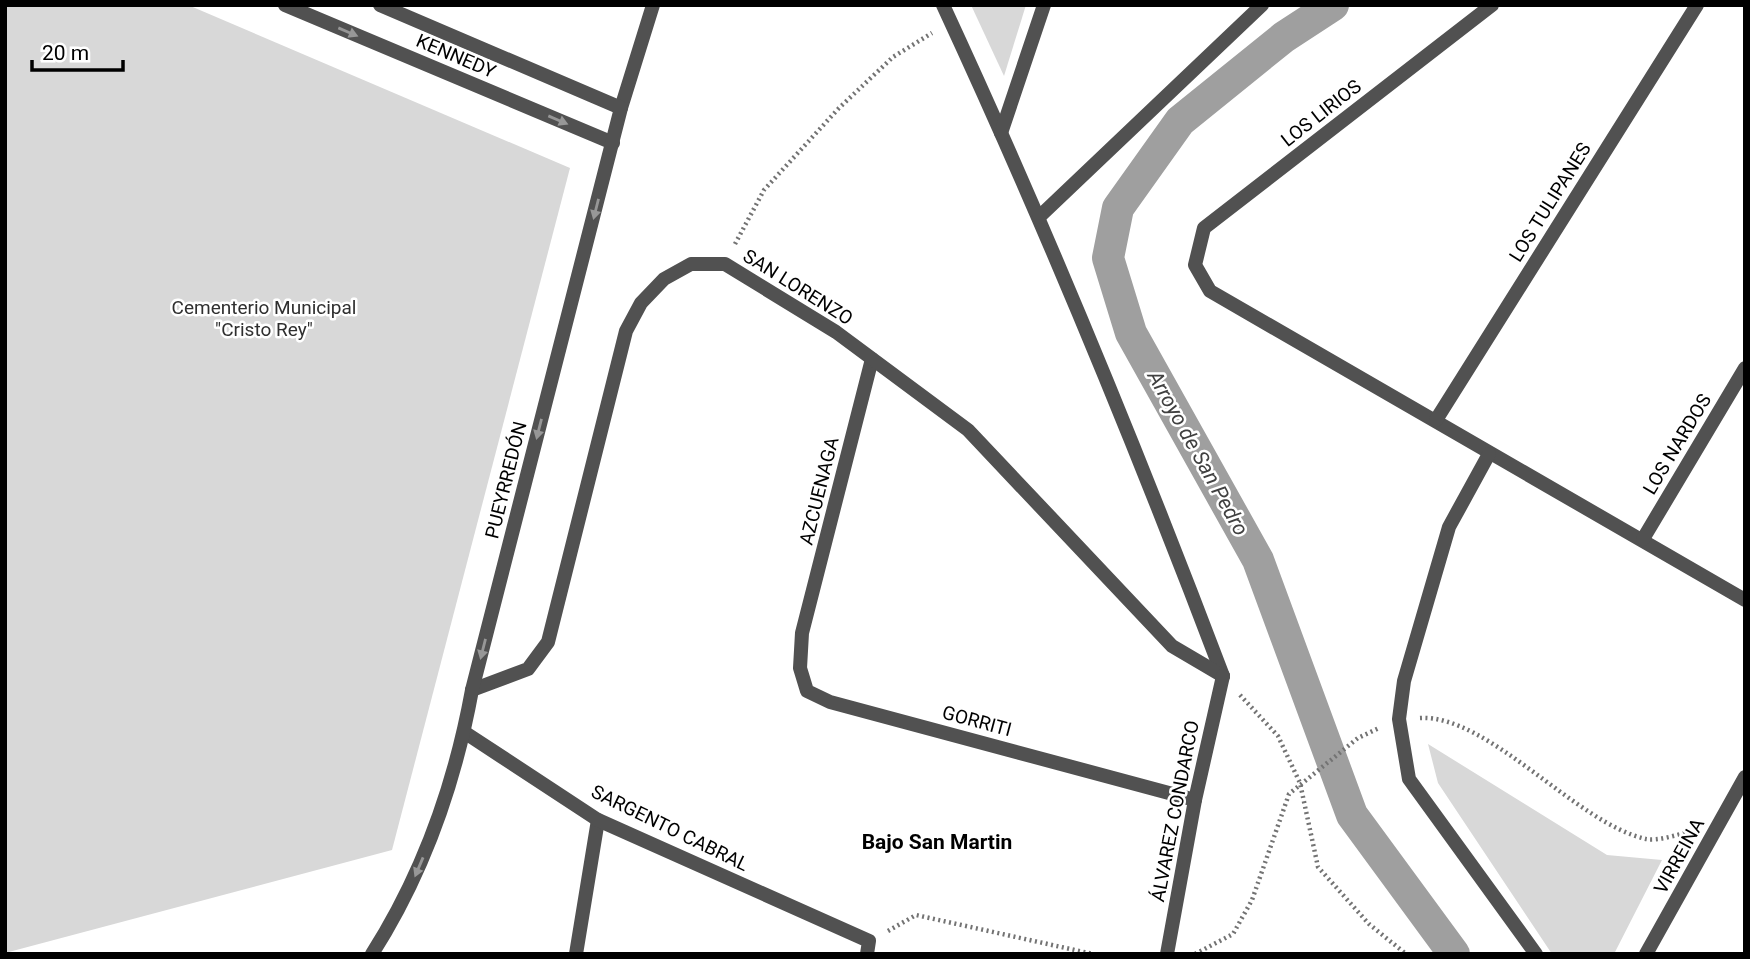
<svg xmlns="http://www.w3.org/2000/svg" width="1750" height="959" font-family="Roboto,sans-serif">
<rect width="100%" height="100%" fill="#fff"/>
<g fill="#d8d8d8">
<polygon points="5,5 188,5 570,168 392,850 5,953"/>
<polygon points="971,5 1026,5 1004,76"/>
<polygon points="1428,744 1607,855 1662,860 1614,954 1552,954 1438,783"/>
</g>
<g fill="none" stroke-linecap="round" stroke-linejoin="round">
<polyline stroke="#9f9f9f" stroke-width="32" points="1333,5 1284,37 1180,121 1118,208 1108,258 1131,333 1258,560 1352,815 1454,954"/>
<g stroke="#737373" stroke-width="4.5" stroke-dasharray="2 3.5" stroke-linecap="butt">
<polyline points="735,244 764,190 839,108 893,57 932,33"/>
<polyline points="1240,695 1278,736 1300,783 1318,867 1369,924 1406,954"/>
<path d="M1420 718C1488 714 1577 824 1646 839 1658 841 1677 835 1688 832"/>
<polyline points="888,931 916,915 1093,954"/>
<polyline points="1195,954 1233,934 1252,900 1289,794 1358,738 1379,728"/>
</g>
<g stroke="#515151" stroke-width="14">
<path d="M943 5C1045 225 1137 449 1223 676"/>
<polyline points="1492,5 1204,228 1195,265 1210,291 1745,600"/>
<polyline points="621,108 653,5"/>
<polyline points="1001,133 1044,5"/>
<polyline points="1039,217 1262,5"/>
<polyline points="872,359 802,633 800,668 807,691 830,702 1195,800"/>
<polyline points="1436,420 1697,5"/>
<polyline points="1489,454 1449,527 1404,681 1399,719 1409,779 1536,954"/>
<polyline points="1643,539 1745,368"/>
<polyline points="472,690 528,669 548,642 626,331 641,303 664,279 691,264 725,264 836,332 968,430 1172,646 1223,676"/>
<polyline points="576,954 598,820"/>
<polyline points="1167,954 1195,800 1223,676"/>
<polyline points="1646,954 1745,777"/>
</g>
<g stroke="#515151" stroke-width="14">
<polyline points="285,5 613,143"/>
<polyline points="464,732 598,820 869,941 867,954"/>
<path d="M372 954C423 874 455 783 472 690L621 108 380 5"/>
</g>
</g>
<defs><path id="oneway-solid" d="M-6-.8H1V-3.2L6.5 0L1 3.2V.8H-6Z" transform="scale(1.75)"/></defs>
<g fill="#979797">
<use href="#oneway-solid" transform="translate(348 32) rotate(23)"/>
<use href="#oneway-solid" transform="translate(558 120) rotate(23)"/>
<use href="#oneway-solid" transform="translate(596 209) rotate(104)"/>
<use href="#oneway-solid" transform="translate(539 429) rotate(104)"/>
<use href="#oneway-solid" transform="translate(483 649) rotate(104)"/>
<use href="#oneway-solid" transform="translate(419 867) rotate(113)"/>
</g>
<g text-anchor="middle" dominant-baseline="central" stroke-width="5" stroke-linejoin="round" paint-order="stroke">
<g font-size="19" fill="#000" stroke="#fff">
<text transform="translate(456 56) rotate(23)">KENNEDY</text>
<text transform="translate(1321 113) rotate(-38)">LOS LIRIOS</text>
<text transform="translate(1550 202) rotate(-58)">LOS TULIPANES</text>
<text transform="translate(798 287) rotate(32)">SAN LORENZO</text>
<text transform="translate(1677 444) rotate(-59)">LOS NARDOS</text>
<text transform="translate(506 480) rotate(-76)">PUEYRREDÓN</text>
<text transform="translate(819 491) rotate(-76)">AZCUENAGA</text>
<text transform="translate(977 721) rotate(15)">GORRITI</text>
<text transform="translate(1175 811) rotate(-79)">ÁLVAREZ CONDARCO</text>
<text transform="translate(670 828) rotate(26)">SARGENTO CABRAL</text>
<text transform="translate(1679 856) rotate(-61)">VIRREINA</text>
</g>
<g font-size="19" fill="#2f2f2f" stroke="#fff">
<text x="264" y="307">Cementerio Municipal<tspan x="264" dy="22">"Cristo Rey"</tspan></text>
</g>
<g font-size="21" font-style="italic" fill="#404040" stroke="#fff">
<text transform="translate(1198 453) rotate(61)">Arroyo de San Pedro</text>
</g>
<g font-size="21" font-weight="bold" fill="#000" stroke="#fff">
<text x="937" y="842">Bajo San Martin</text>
</g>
</g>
<rect width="1750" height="959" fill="none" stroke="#000000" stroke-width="14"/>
<path d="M32 60v10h91v-10" fill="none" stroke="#000000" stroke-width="3.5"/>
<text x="42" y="60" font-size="21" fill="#000000" stroke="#ffffff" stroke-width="5" paint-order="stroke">20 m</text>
</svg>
